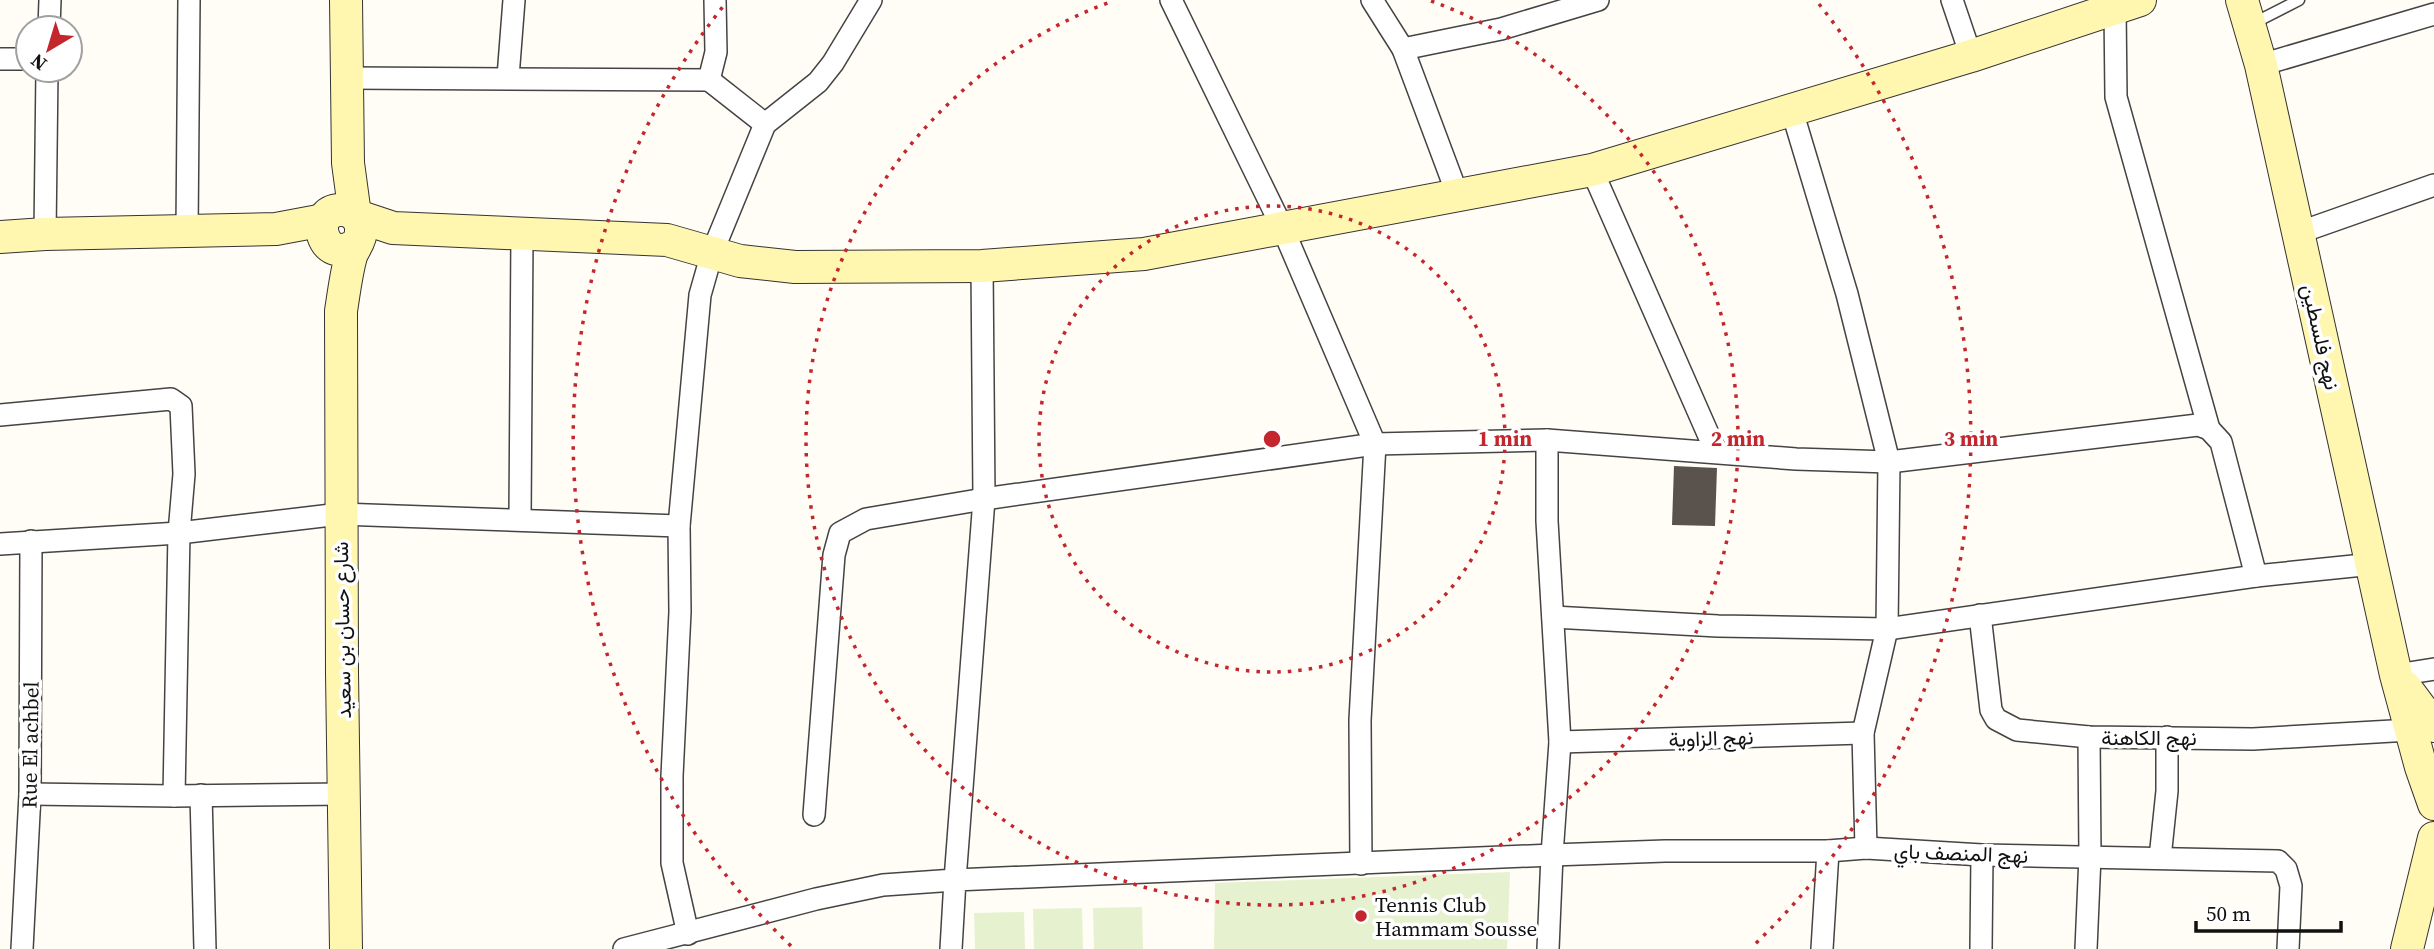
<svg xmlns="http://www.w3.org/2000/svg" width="2434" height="949" font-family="'Source Serif 4',Vazirmatn,serif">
<rect width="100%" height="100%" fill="#fffdf5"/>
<g fill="#e6f2cf">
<polygon points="1510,872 1507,949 1214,949 1215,883"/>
<polygon points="1142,907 1143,949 1094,949 1093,908"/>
<polygon points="1082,908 1083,949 1034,949 1033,909"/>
<polygon points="1024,912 1025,949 975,949 974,913"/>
</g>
<polygon fill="#5a524d" points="1674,466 1717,468 1715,526 1672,525"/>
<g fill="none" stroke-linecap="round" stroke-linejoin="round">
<defs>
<polyline id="lane" points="2252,24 2299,0"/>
<g id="street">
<polyline points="1171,0 1283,229 1375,444 1360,720 1361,864"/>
<polyline points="1372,0 1403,49 1458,196"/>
<polyline points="1952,0 1971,56"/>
<polyline points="2112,0 2115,8 2116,97 2209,429"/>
<polyline points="49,28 50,0"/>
<polyline points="1403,49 1501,29 1598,0"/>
<polyline points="0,59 28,59"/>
<polyline points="2261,65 2434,14"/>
<polyline points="508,77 514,0"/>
<polyline points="347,78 709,80 716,52 715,0"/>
<polyline points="709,80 765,124"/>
<polyline points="1792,111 1847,294 1889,462 1887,629 1863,733 1866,848"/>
<polyline points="1592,170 1716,452"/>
<polyline points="187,231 189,0"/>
<polyline points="2298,233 2434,185"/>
<polyline points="45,234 47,70"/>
<polyline points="0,415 171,399 181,406 184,474 179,533 174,796"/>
<polyline points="1547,440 1547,521 1560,742 1552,855 1548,949"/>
<polyline points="520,519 522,235"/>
<polyline points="0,544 179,533 340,514 679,526"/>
<polyline points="1980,615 1991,710 1996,719 2017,730 2089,737 2253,739 2410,730"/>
<polyline points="1553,617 1718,626 1887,629 2256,576 2373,564"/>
<polyline points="2396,675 2434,669"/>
<polyline points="1560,742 1863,733"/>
<polyline points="30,794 174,796 344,794"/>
<polyline points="201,795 205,949"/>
<polyline points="814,815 834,555 840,533 866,519 984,499 1375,444 1547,440 1796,459 1889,462 2198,425 2209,429 2221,442 2256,576"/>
<polyline points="2160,858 2167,791 2167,737"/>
<polyline points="688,934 672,863 672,776 680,612 679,526 700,295 712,253 765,124 818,82 833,63 871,0"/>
<polyline points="22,949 30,794 31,541"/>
<polyline points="624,949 816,899 883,885 955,880 984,499 982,266"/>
<polyline points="951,949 955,880 1552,855 1665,851 1828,851 1866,848 1982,855 2278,861 2286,869 2291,886 2288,949"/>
<polyline points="1822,949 1828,851"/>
<polyline points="1981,949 1982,855"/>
<polyline points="2086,949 2090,856 2089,737"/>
</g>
<g id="secondary">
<polyline points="346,0 348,163 355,215"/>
<polyline points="2242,0 2261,65 2396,675 2421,767 2434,804"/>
<polyline points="357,216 393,228 667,240 740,261 795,267 982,266 1144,254 1592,170 1971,56 2140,0"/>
<polyline points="0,237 45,234 276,229 324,220"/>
<polyline points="2405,687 2434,726"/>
<path d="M346 949 342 673 341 311C344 292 346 274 351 256 354 248 361 240 361 231 361 228 361 224 359 221 356 214 349 210 341 210 307 210 323 267 355 245"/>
<polyline points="2407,949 2434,838"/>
</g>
</defs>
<use href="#lane" stroke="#444" stroke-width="13"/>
<use href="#street" stroke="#444" stroke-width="24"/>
<use href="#secondary" stroke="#333" stroke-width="34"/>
<use href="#lane" stroke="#fff" stroke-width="10"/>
<use href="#street" stroke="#fff" stroke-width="21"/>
<use href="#secondary" stroke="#fff6b0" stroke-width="32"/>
</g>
<g fill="none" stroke="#c4262e" stroke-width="3.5" stroke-dasharray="3.5 7">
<circle cx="1272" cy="439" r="233"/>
<path d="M1431 1A466 466 0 1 1 1113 1"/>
<path d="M791 946A699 699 0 0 1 725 4M1819 4A699 699 0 0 1 1753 946"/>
</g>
<circle fill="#c4262e" stroke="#fff" stroke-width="2.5" cx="1361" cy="916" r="7"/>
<g text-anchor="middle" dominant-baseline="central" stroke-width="7" stroke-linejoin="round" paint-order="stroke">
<g font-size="21" fill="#111" stroke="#fff">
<text transform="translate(2321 337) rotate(77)">نهج فلسطين</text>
<text transform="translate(342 630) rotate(-91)">شارع حسان بن سعيد</text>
<text x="2149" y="737">نهج الكاهنة</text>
<text transform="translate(1711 738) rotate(-2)">نهج الزاوية</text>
<text transform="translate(30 745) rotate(-89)">Rue El achbel</text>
<text transform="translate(1961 853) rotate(2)">نهج المنصف باي</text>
</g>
<g font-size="21" fill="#111" stroke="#fff" text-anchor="start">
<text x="1375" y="904">Tennis Club<tspan x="1375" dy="24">Hammam Sousse</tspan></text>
</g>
</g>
<circle cx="1272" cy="439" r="10" fill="#c4262e" stroke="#fff" stroke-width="3.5"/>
<g font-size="21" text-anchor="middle" font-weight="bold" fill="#c4262e" stroke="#fff" stroke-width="7" stroke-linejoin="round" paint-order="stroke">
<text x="1505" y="446">1 min</text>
<text x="1738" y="446">2 min</text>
<text x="1971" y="446">3 min</text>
</g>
<g transform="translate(49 49) rotate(218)"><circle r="33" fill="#ffffff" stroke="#a0a0a0" stroke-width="2"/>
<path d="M0-5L12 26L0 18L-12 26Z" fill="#c4262e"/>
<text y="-10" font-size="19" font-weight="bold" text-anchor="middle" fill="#111111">N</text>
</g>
<path d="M2196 921v10h145v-10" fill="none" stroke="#111111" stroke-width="3.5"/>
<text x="2206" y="921" font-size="21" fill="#111111" stroke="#ffffff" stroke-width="5" paint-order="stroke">50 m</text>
</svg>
